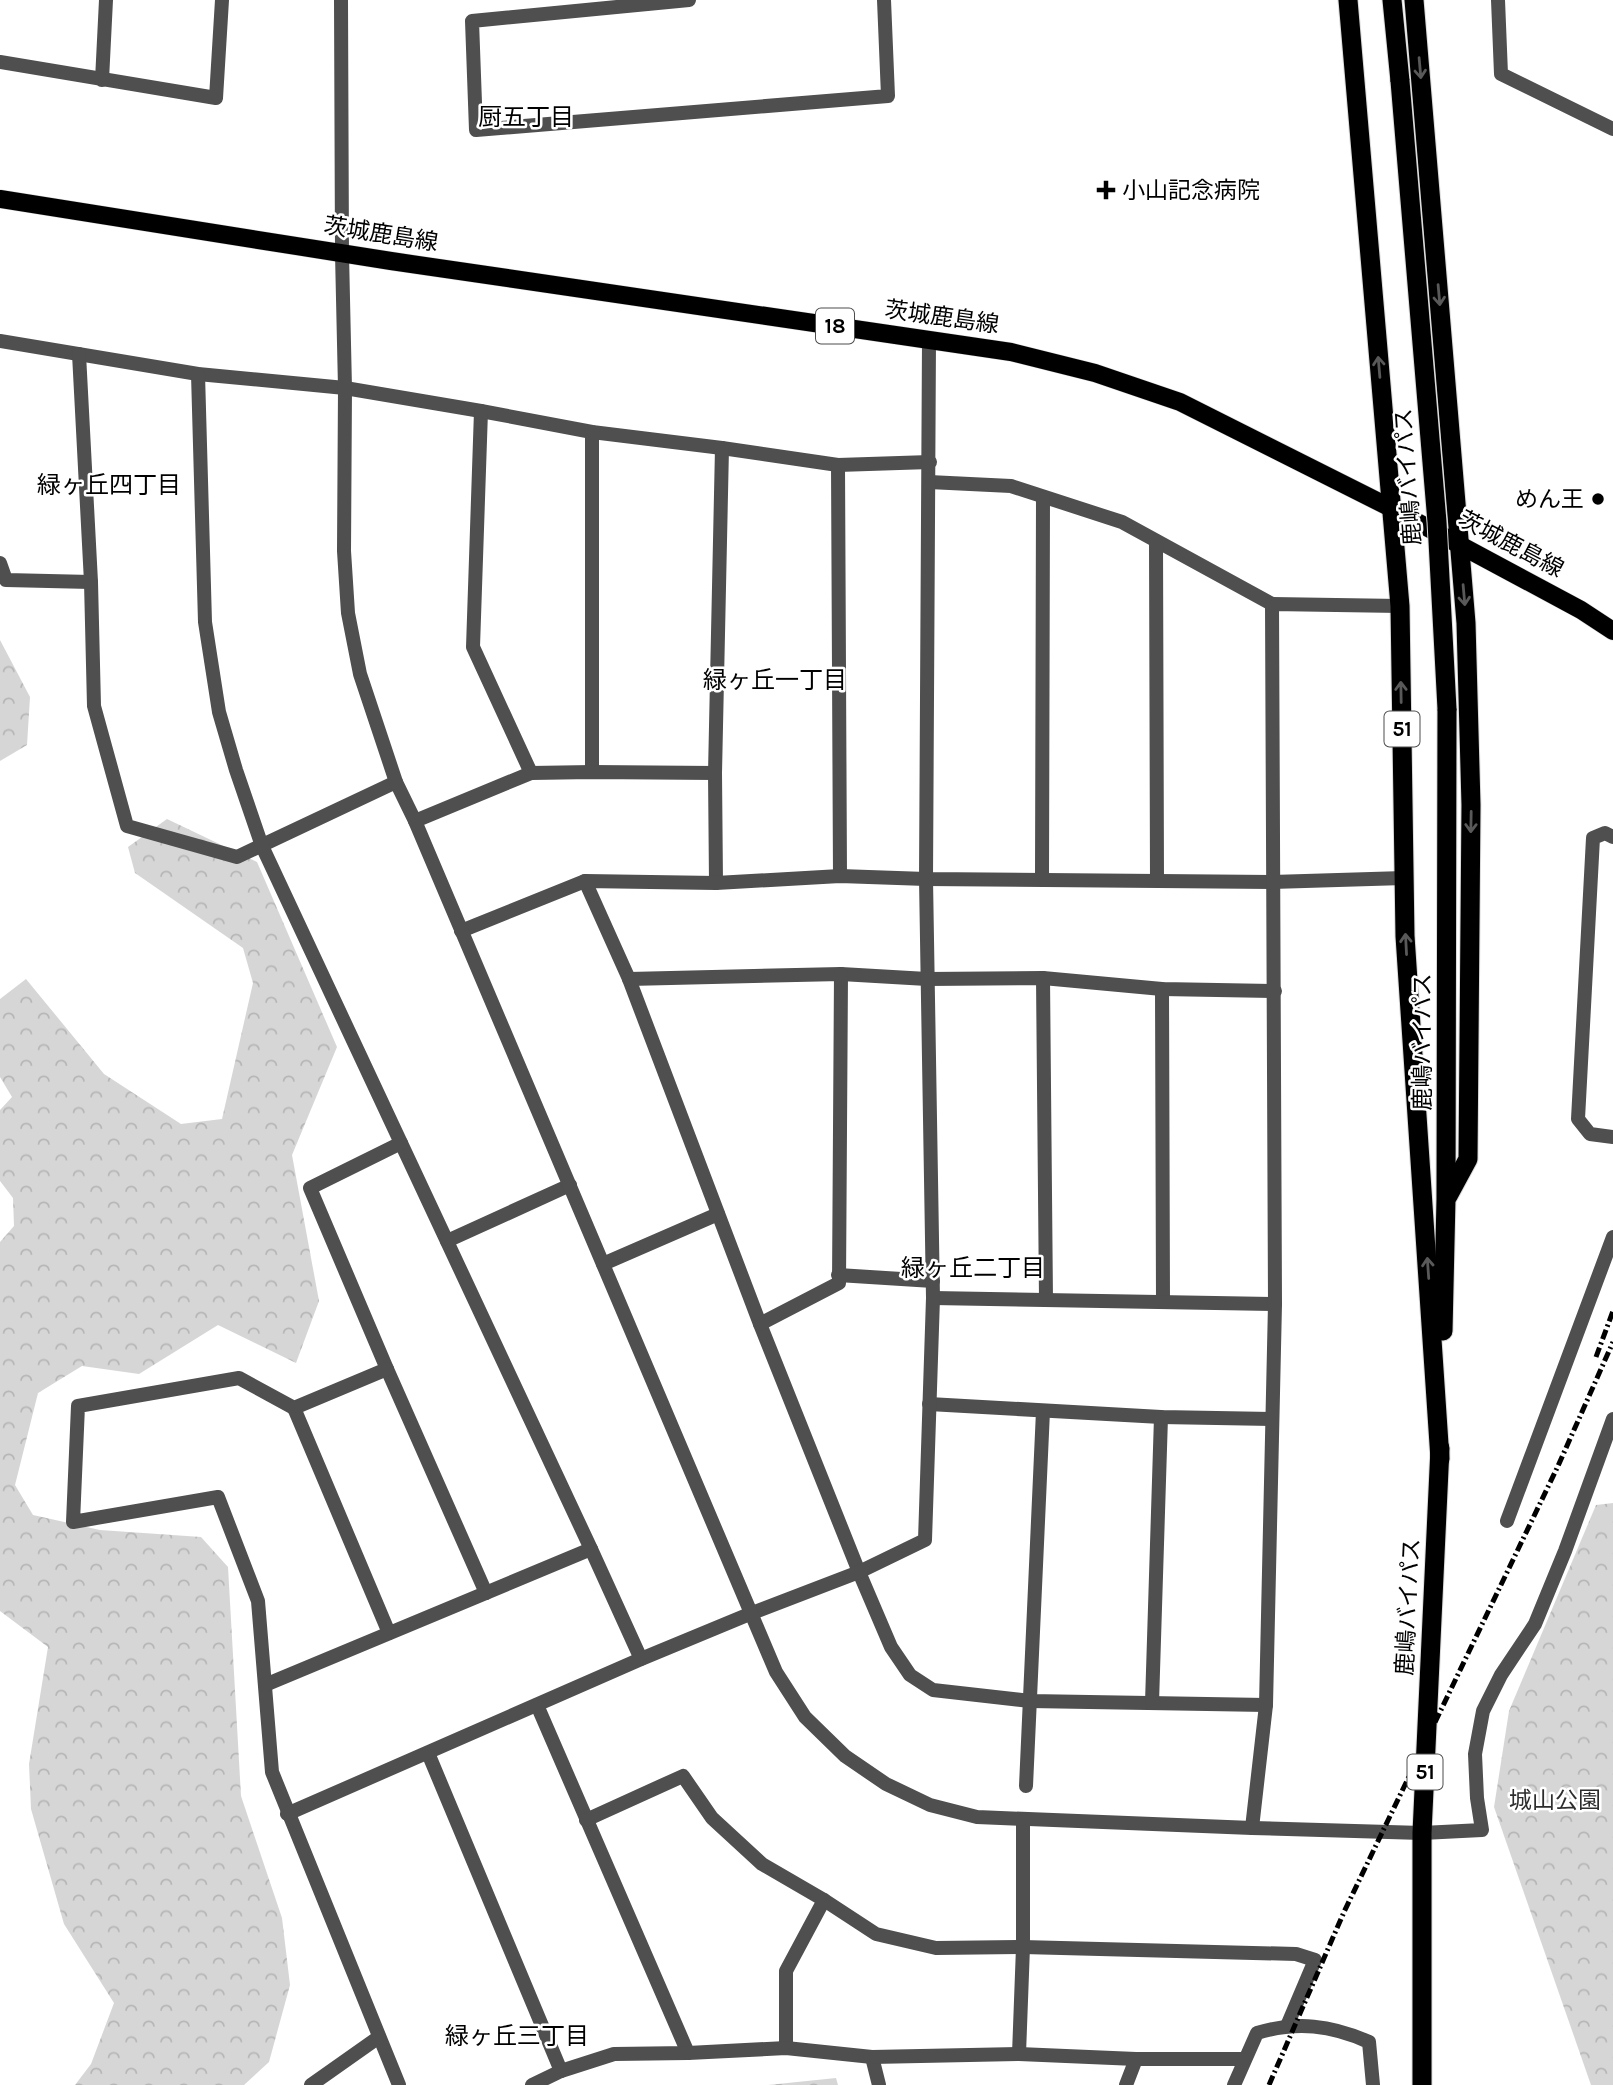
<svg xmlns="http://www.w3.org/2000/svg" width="1613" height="2085" font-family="Karla,'Noto Sans JP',sans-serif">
<defs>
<pattern id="forest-crowns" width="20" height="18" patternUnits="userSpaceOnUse" patternTransform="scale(1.75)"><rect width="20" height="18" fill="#d6d6d6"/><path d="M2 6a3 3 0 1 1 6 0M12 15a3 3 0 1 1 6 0" fill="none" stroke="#b6b6b6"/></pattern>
</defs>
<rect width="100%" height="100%" fill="#fff"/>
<g fill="url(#forest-crowns)">
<polygon points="0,640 30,697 27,745 0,761"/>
<polygon points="167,819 257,862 337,1047 292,1155 319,1301 296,1363 218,1325 139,1374 82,1366 38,1393 15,1485 33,1515 100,1530 201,1537 228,1567 241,1796 282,1918 290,1985 269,2062 244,2085 75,2085 91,2064 114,2003 64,1924 31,1809 29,1764 48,1647 0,1611 0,1242 14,1226 13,1198 0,1181 0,1110 12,1097 0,1077 0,999 26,979 104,1074 181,1124 222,1119 253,983 243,948 135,873 128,847"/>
<polygon points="1613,1503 1613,2085 1591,2085 1494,1807 1509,1711 1596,1505"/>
<polygon points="836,2078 838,2085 768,2085"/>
</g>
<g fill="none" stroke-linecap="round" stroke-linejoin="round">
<defs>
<polyline id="primary" points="0,199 391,261 1011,352 1095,373 1180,402 1391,508 1581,610 1613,631"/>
<g id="trunk">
<polyline points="1348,0 1400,606 1405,936 1440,1459"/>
<polyline points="1392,0 1400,81"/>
<polyline points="1414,0 1466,623 1471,805 1468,1159 1448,1196"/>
<polyline points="1443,1331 1446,1199 1447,709"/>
<polyline points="1422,2085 1422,1833 1440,1448"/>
</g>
</defs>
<use href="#primary" stroke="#dbdbdb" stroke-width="19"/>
<use href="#trunk" stroke="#dbdbdb" stroke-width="21"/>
<g stroke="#4f4f4f" stroke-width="14">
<polyline points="689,0 472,21 476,130 888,96 884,0"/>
<polyline points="1498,0 1501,74 1613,129"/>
<polyline points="0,62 216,98 222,0"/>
<polyline points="102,80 106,0"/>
<polyline points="0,341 198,374 345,388 481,411 592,432 722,448 838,465 930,462"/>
<polyline points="79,354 91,582 94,706 127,826 237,857 396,782"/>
<polyline points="198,374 205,622 219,712 236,770 262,846 591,1549 641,1659"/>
<polyline points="481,411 473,647 531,773"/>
<polyline points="838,465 840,876"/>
<polyline points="929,482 1011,486 1122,522 1272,604"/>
<polyline points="1156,541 1157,880"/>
<polyline points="0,563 6,580 91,582"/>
<polyline points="592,772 592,432"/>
<polyline points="415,821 531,773 592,772 715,773"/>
<polyline points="1613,837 1605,833 1593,838 1578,1119 1590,1134 1613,1137"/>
<polyline points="1042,879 1043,497"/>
<polyline points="585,881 629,979 760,1324 859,1572 891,1647 910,1675 933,1690 1030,1701 1266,1705"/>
<polyline points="716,883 715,773 722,448"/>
<polyline points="461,931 585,881 716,883 840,876 926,879 1272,882 1404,878"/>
<polyline points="1043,978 1046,1300"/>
<polyline points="629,979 841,974 927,979 1043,978 1162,989 1275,991"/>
<polyline points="1162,989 1163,1302"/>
<polyline points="401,1143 310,1188 387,1369 486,1593"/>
<polyline points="447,1241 570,1185"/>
<polyline points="603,1264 718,1214"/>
<polyline points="838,1275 933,1281"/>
<polyline points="933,1298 1275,1304"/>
<polyline points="760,1324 839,1283 841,974"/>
<polyline points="387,1369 294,1408 239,1378 78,1406 73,1522 218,1497 258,1601 272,1772 399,2085"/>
<polyline points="929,1404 1161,1417 1272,1419"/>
<polyline points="294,1408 389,1633"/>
<polyline points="1507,1521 1613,1237"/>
<polyline points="265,1685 591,1549"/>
<polyline points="1152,1703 1161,1417"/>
<polyline points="537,1705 688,2053"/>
<polyline points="428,1753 561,2071"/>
<polyline points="1026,1786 1043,1411"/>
<polyline points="287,1814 641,1659 752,1613 859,1572 925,1540 933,1298 926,879 929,340"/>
<polyline points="586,1820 683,1776 712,1818 762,1864 824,1900 876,1934 936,1948 1023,1947 1296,1954 1315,1960 1287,2026"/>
<polyline points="1252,1828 1266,1705 1275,1304 1272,604 1400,606"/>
<polyline points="1422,1833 1482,1830 1477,1798 1475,1754 1483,1711 1501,1675 1535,1624 1565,1551 1613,1419"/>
<polyline points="786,2048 786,1971 824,1900"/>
<polyline points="1019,2054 1023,1947 1023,1819"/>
<polyline points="872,2057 879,2085"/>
<polyline points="311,2085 379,2037"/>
<polyline points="532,2085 561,2071 614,2054 688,2053 786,2048 872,2057 1019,2054 1136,2059 1244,2059"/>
<polyline points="1126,2085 1136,2059"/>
<path d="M1234 2085 1257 2033C1297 2021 1331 2025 1369 2042L1373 2085"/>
</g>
<polyline stroke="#4f4f4f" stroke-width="14" points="341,0 342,254 345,388 344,551 348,613 360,674 396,782 415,821 776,1672 805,1717 845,1756 886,1784 930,1805 977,1817 1252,1828 1422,1833"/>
<use href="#primary" stroke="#000" stroke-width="18"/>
<use href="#trunk" stroke="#000" stroke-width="19"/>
<g stroke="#000" stroke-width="5" stroke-dasharray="10 3.5 2 3.5" stroke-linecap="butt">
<polyline points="1596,1357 1613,1311"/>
<polyline points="1269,2085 1344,1912 1558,1466 1613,1342"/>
</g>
<defs>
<polyline id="trunk-bridge" points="1400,81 1437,522 1447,709"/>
</defs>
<use href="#trunk-bridge" stroke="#dbdbdb" stroke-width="21" stroke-linecap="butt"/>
<use href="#trunk-bridge" stroke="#000" stroke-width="19"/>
</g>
<defs><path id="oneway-shaft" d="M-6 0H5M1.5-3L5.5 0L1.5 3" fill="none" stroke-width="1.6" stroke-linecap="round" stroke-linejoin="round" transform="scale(1.75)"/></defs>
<g stroke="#595959">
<use href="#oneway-shaft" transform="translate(1420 68) rotate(85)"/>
<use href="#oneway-shaft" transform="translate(1439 295) rotate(85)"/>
<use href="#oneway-shaft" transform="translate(1379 367) rotate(-95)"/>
<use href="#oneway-shaft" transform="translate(1464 595) rotate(85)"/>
<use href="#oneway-shaft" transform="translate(1401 692) rotate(-91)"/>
<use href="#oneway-shaft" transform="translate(1471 822) rotate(91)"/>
<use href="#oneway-shaft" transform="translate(1406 944) rotate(-93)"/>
<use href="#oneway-shaft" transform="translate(1428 1268) rotate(-94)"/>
</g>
<g fill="#000" stroke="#fff" stroke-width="2.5">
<path d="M1102.5 179.5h7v7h7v7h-7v7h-7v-7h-7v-7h7z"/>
<circle cx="1598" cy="499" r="7"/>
</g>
<g text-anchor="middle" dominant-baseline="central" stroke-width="5" stroke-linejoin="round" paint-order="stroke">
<g fill="#fff" stroke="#4c4c4c" stroke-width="2">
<rect x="816" y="308.5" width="38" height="35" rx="5"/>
<rect x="1384.5" y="711.5" width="35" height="35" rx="5"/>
<rect x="1407.5" y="1754.5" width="35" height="35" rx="5"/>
</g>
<g font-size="21" font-weight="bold" fill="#000">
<text x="835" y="326">18</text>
<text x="1402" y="729">51</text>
<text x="1425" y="1772">51</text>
</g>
<g font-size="23" fill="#000" stroke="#fff" text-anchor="start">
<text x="1122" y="190">小山記念病院</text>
<text x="1584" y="499" text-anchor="end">めん王</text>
</g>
<g font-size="23" fill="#000" stroke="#fff">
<text transform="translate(381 234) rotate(9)">茨城鹿島線</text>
<text transform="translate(942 317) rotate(8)">茨城鹿島線</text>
<text transform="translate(1408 477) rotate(-94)">鹿嶋バイパス</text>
<text transform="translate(1511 544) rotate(28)">茨城鹿島線</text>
<text transform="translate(1422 1042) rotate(-90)">鹿嶋バイパス</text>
<text transform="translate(1408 1607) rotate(-87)">鹿嶋バイパス</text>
</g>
<g font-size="23" fill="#2d2d2d" stroke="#fff">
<text x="1555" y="1800">城山公園</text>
</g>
<g font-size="24" fill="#000" stroke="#fff">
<text x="526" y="117">厨五丁目</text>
<text x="109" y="485">緑ヶ丘四丁目</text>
<text x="775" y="680">緑ヶ丘一丁目</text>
<text x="973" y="1268">緑ヶ丘二丁目</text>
<text x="517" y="2036">緑ヶ丘三丁目</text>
</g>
</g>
</svg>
